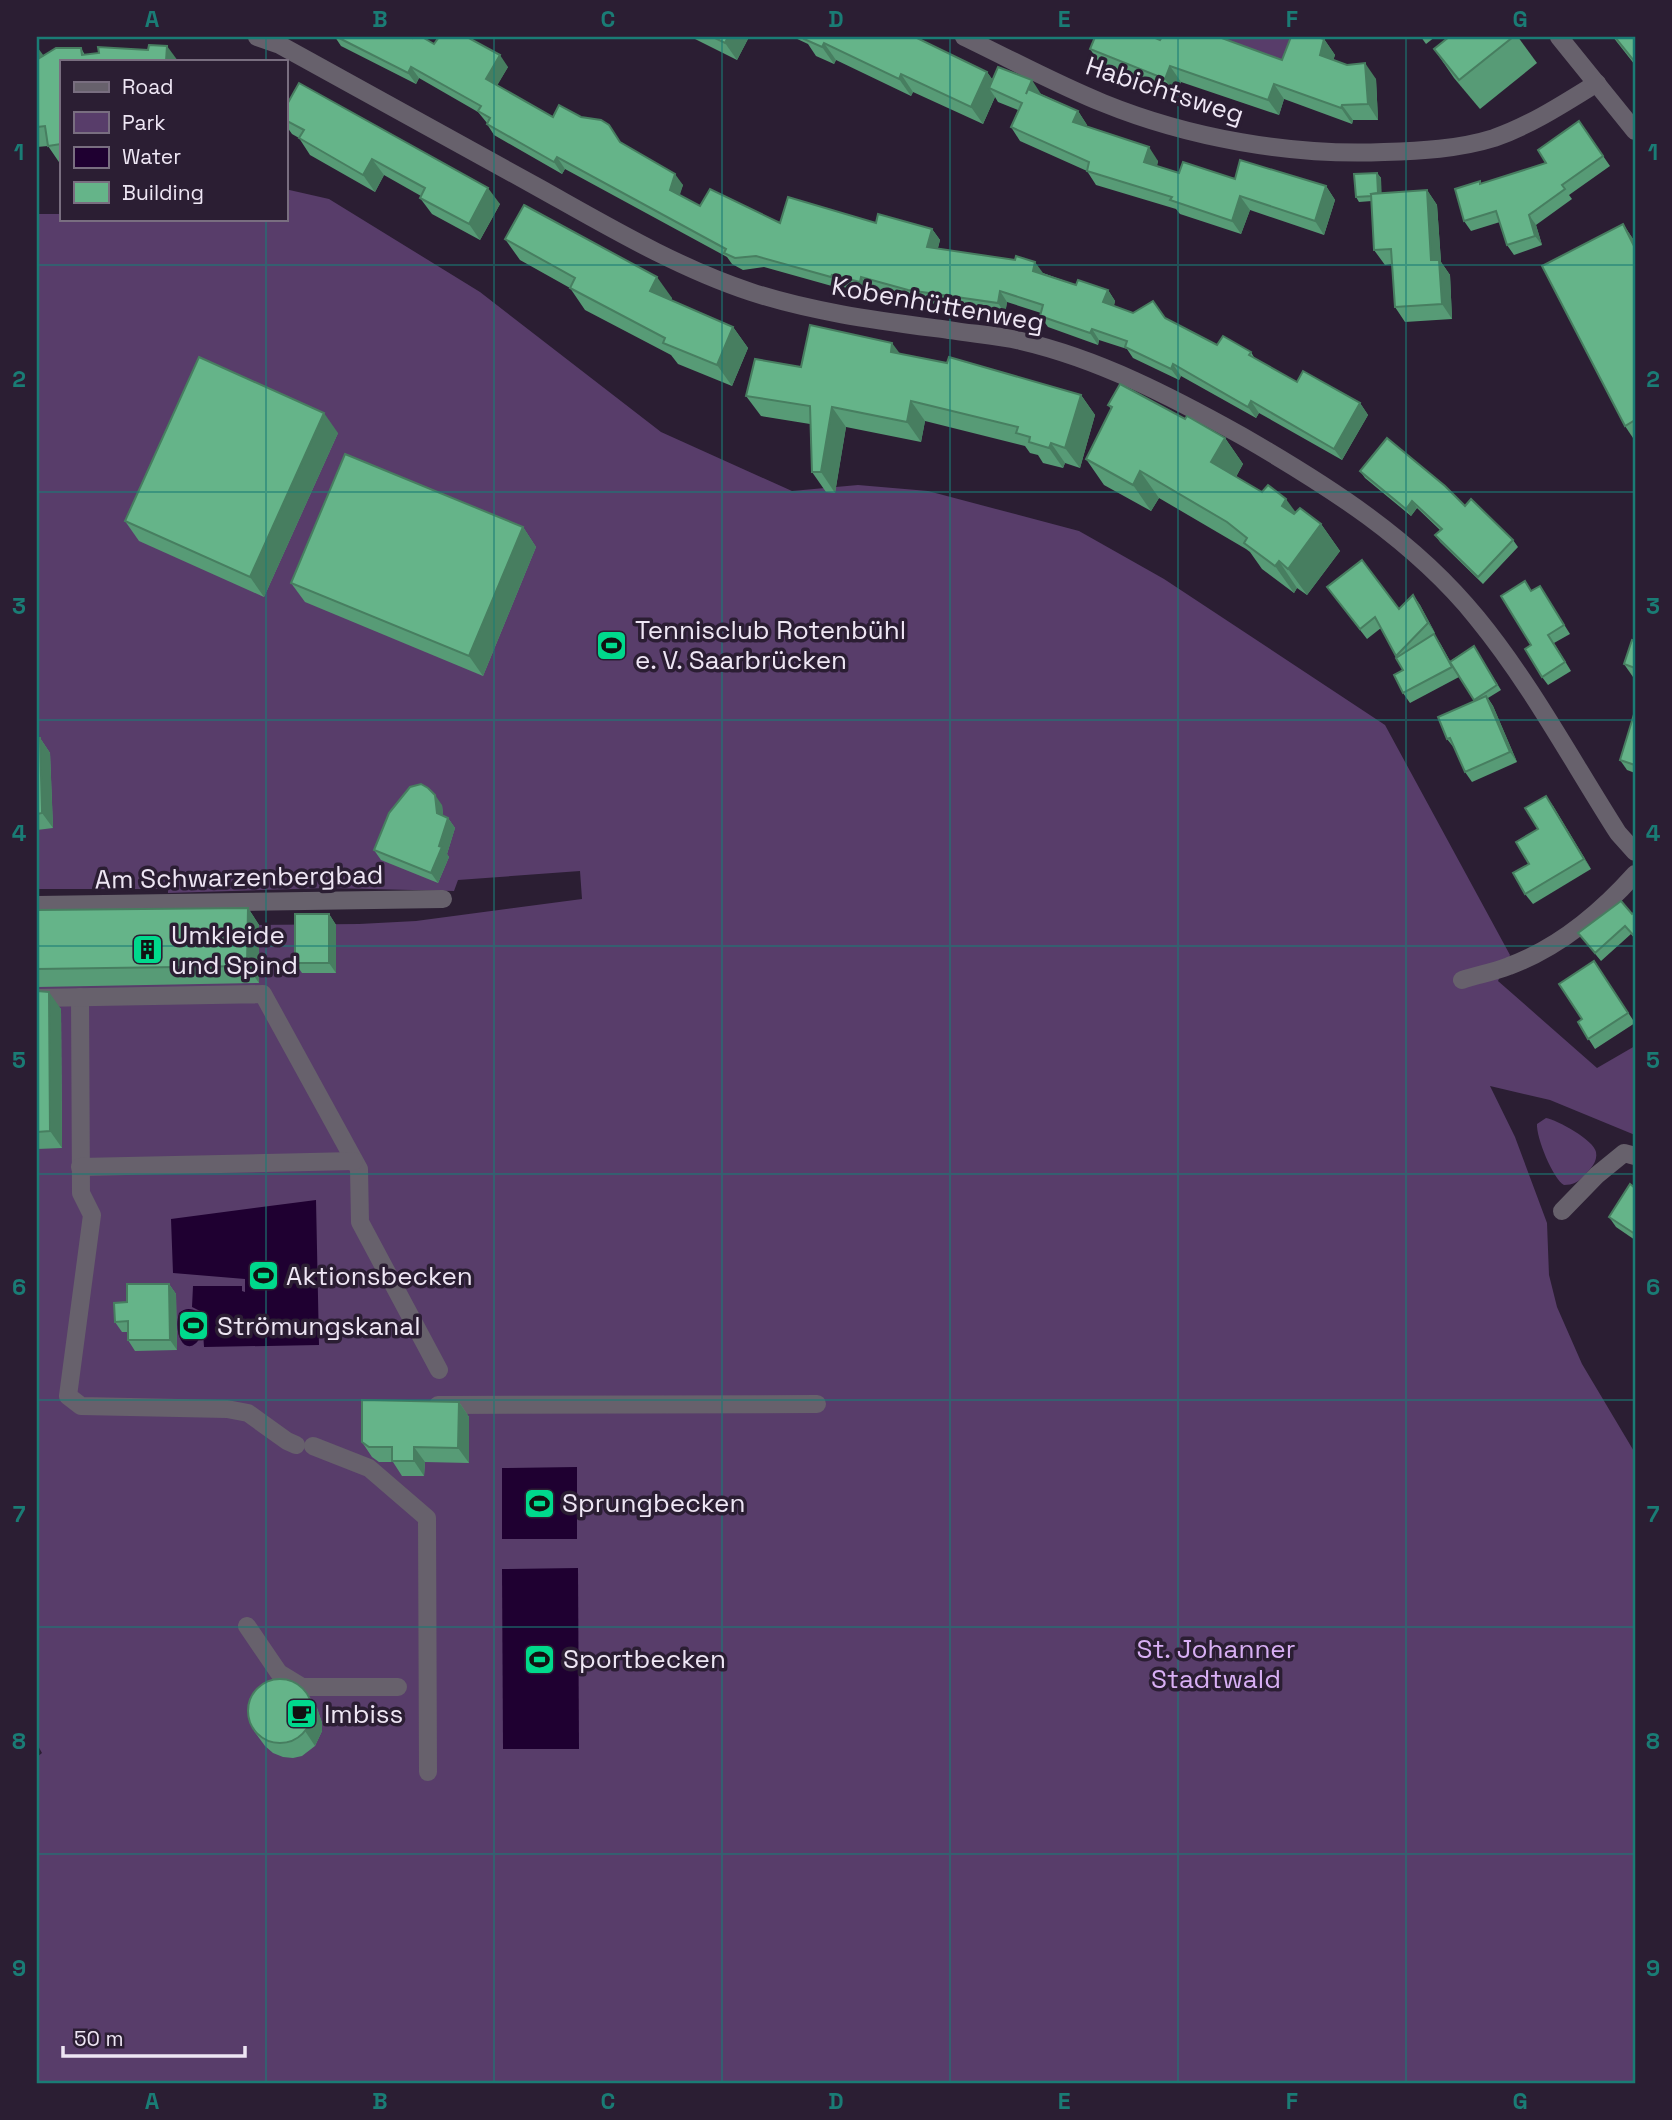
<svg xmlns="http://www.w3.org/2000/svg" width="1672" height="2120" font-family="'Space Grotesk',sans-serif">
<rect width="100%" height="100%" fill="#2b1e33"/>
<g fill="#583d6a">
<polygon points="1210,37 1319,37 1314,47 1295,69"/>
<polygon points="285,189 329,199 480,292 661,432 792,491 858,485 928,491 1079,531 1164,579 1385,725 1510,955 1498,981 1597,1068 1635,1046 1635,1135 1550,1100 1490,1086 1515,1137 1547,1223 1549,1275 1557,1307 1582,1364 1635,1453 1635,2083 37,2083 37,1757 42,1753 37,1744 37,927 359,924 416,921 582,899 580,871 458,880 454,891 327,888 168,893 168,889 37,889 37,214 61,214 61,219 285,219"/>
<path d="M1546 1118C1557 1120 1594 1140 1596 1152 1598 1162 1590 1169 1584 1176 1578 1182 1573 1185 1564 1185 1553 1179 1536 1137 1537 1124Z"/>
</g>
<g fill="#1f0031">
<path d="M316 1200 319 1345 204 1347 203 1332C190 1362 172 1339 179 1313 185 1308 191 1308 198 1312L201 1321 203 1320 200 1311 192 1307 193 1286H242V1291L245 1292V1279L173 1273 171 1219Z"/>
<polygon points="577,1467 577,1539 502,1539 502,1468"/>
<polygon points="578,1568 579,1749 503,1749 502,1569"/>
</g>
<g fill="none" stroke-linecap="round" stroke-linejoin="round">
<g stroke="#67616c" stroke-width="18">
<polyline points="80,997 81,1193 92,1215 68,1396 81,1406 227,1409 248,1413 287,1441 296,1445"/>
<polyline points="37,998 263,994 359,1169 360,1222 439,1370"/>
<polyline points="80,1167 354,1161"/>
<polyline points="438,1405 817,1404"/>
<polyline points="313,1446 369,1468 427,1518 428,1772"/>
<polyline points="247,1626 279,1673 302,1687 398,1687"/>
</g>
<g stroke="#67616c" stroke-width="18">
<path d="M257 37 280 45C367 93 454 141 541 189 609 227 678 268 751 292 815 313 882 321 949 330 972 334 997 335 1021 341 1099 359 1172 397 1242 436 1327 485 1414 540 1477 618 1531 684 1572 761 1618 833L1635 852"/>
<path d="M964 37C1010 59 1056 84 1103 103 1189 138 1291 156 1384 152 1420 151 1459 149 1494 138 1531 125 1563 104 1597 83"/>
<polyline points="1559,37 1635,131"/>
<polyline points="37,905 443,899"/>
<path d="M1462 980C1477 975 1494 972 1509 966 1558 948 1601 912 1635 874"/>
<polyline points="1562,1211 1597,1175 1624,1153 1635,1156"/>
</g>
</g>
<g fill="#579b76">
<polygon points="335,37 410,37 508,67 497,85 553,117 621,142 683,185 679,195 700,206 780,223 876,223 932,229 940,240 938,248 1043,273 1076,285 1108,290 1115,301 1114,306 1133,313 1165,318 1217,345 1251,352 1255,359 1297,382 1360,403 1368,415 1342,460 1259,413 1256,418 1181,376 1179,380 1133,358 1127,349 1099,340 1098,345 1048,327 1040,316 1041,313 1007,302 1005,314 916,301 869,288 868,294 840,286 839,288 764,267 743,270 732,264 727,257 565,169 562,174 494,135 487,124 487,123 478,112 419,78 416,84 341,46"/>
<polygon points="691,37 749,37 737,60"/>
<polygon points="793,37 915,37 987,72 992,79 1041,94 1078,111 1087,125 1086,127 1158,161 1157,166 1179,173 1326,186 1335,200 1324,235 1250,210 1241,234 1180,214 1176,209 1096,185 1087,171 1020,141 1011,127 1018,110 998,102 995,97 983,124 913,92 911,96 836,60 834,64 816,56 808,44"/>
<polygon points="1421,37 1435,37 1426,44"/>
<polygon points="1449,37 1518,37 1537,63 1480,109 1454,78 1434,49"/>
<polygon points="1613,37 1635,37 1635,65"/>
<polygon points="1324,39 1335,55 1333,60 1376,79 1378,120 1353,120 1352,124 1284,99 1279,115 1181,82 1176,95 1101,65 1090,49 1160,40 1282,60"/>
<polygon points="37,47 43,56 81,48 85,55 178,61 61,61 61,165 48,146 37,147"/>
<polygon points="285,108 500,204 480,240 432,214 420,198 421,196 384,175 375,192 310,155 299,138 292,134 285,124"/>
<polygon points="1579,121 1610,166 1569,195 1572,199 1536,225 1542,245 1514,255 1507,245 1500,222 1471,231 1464,221 1481,184 1546,163"/>
<polygon points="1377,173 1381,178 1381,193 1427,190 1437,205 1441,262 1450,275 1452,319 1405,322 1395,307 1392,264 1385,265 1374,250 1372,201 1359,202 1356,197"/>
<polygon points="1623,224 1635,242 1635,441 1625,426"/>
<polygon points="505,239 672,298 671,300 733,327 748,348 732,386 678,364 671,355 585,310 570,288 520,260"/>
<polygon points="901,354 1081,395 1095,415 1080,468 1065,463 1063,468 1043,463 1038,455 1030,453 1025,446 925,421 921,442 846,427 835,493 826,492 812,472 810,424 761,416 746,396 801,367"/>
<polygon points="1108,405 1185,419 1225,438 1243,464 1236,477 1296,513 1321,524 1340,551 1307,595 1297,588 1294,593 1262,569 1250,552 1246,549 1159,498 1151,511 1104,485 1086,459 1111,409"/>
<polygon points="338,433 264,597 139,541 125,521"/>
<polygon points="1360,471 1465,506 1513,540 1518,547 1483,584 1440,542 1435,535 1440,530 1417,508 1411,516 1365,478"/>
<polygon points="523,527 536,547 483,676 305,602 291,583"/>
<polygon points="1540,586 1570,634 1554,643 1571,671 1548,685 1542,677 1531,645 1532,590"/>
<polygon points="1327,587 1399,609 1413,595 1420,605 1435,633 1432,636 1434,634 1441,645 1450,661 1474,646 1501,690 1488,698 1493,706 1517,762 1472,782 1465,772 1455,749 1447,739 1475,701 1454,668 1459,677 1410,703 1403,693 1403,670 1381,628 1367,639"/>
<polygon points="1635,641 1635,677 1633,677 1624,664"/>
<polygon points="1635,711 1635,773 1627,770 1620,760"/>
<polygon points="37,738 40,738 50,753 53,828 37,830"/>
<polygon points="442,805 443,816 448,818 455,828 447,854 449,857 438,883 381,860 374,850"/>
<polygon points="1553,806 1591,869 1533,904 1525,894 1538,829"/>
<polygon points="248,908 259,925 259,983 37,987 37,910"/>
<polygon points="1635,912 1635,939 1631,934 1601,961 1578,933 1632,914"/>
<polygon points="329,914 336,925 336,973 302,973 295,963"/>
<polygon points="1594,961 1635,1023 1595,1049 1578,1022 1582,1019"/>
<polygon points="37,991 61,1009 62,1148 37,1149"/>
<polygon points="1635,1188 1635,1240 1616,1227 1609,1217"/>
<polygon points="169,1284 176,1294 177,1350 135,1351 128,1340 128,1332 122,1332 115,1322 127,1302"/>
<polygon points="459,1402 469,1417 469,1463 425,1462 424,1476 402,1476 393,1462 379,1462 372,1457 362,1442"/>
<polygon points="306,1693 317,1708 322,1723 322,1731 315,1746 302,1756 293,1758 283,1757 273,1753 265,1746 254,1731"/>
</g>
<g fill="#477e60">
<polygon points="728,37 749,37 737,60 725,43"/>
<polygon points="1324,39 1335,55 1330,71 1320,55"/>
<polygon points="824,43 836,60 834,64 822,47"/>
<polygon points="167,46 178,61 166,61"/>
<polygon points="37,47 44,56 38,59 37,54"/>
<polygon points="500,55 508,67 494,91 486,79"/>
<polygon points="1365,63 1376,79 1378,120 1368,104"/>
<polygon points="1170,66 1181,82 1176,95 1165,79"/>
<polygon points="411,67 419,78 416,84 408,73"/>
<polygon points="987,72 999,89 989,88 995,97 983,124 971,107"/>
<polygon points="901,74 913,92 911,96 899,79"/>
<polygon points="1032,80 1041,94 1026,94"/>
<polygon points="1274,84 1284,99 1279,115 1268,100"/>
<polygon points="1342,105 1353,120 1352,124 1341,108"/>
<polygon points="1078,111 1087,125 1082,136 1073,122"/>
<polygon points="1149,147 1158,161 1154,176 1144,162"/>
<polygon points="557,157 565,169 562,174 554,162"/>
<polygon points="372,159 384,175 375,192 363,175"/>
<polygon points="1377,173 1381,178 1382,200 1378,195"/>
<polygon points="675,174 683,185 678,201 670,190"/>
<polygon points="1326,186 1335,200 1324,235 1315,221"/>
<polygon points="488,188 500,204 480,240 469,224"/>
<polygon points="1427,190 1437,205 1441,262 1450,275 1452,319 1442,304 1431,260"/>
<polygon points="1240,196 1250,210 1241,234 1232,221"/>
<polygon points="1529,215 1536,225 1542,245 1535,236"/>
<polygon points="1623,224 1635,242 1635,248"/>
<polygon points="932,229 940,240 935,258 927,247"/>
<polygon points="1035,262 1043,273 1041,282 1033,271"/>
<polygon points="832,275 840,286 839,288 831,277"/>
<polygon points="657,277 672,298 665,312 650,291"/>
<polygon points="861,277 869,288 868,294 860,282"/>
<polygon points="1108,290 1115,301 1111,313 1103,302"/>
<polygon points="1000,291 1007,302 1005,314 998,303"/>
<polygon points="733,327 748,348 732,386 717,365"/>
<polygon points="1092,329 1099,340 1098,345 1090,333"/>
<polygon points="892,343 907,363 891,352"/>
<polygon points="1173,364 1181,376 1179,380 1171,369"/>
<polygon points="1081,395 1095,415 1080,468 1065,448"/>
<polygon points="911,401 925,421 921,442 907,422"/>
<polygon points="1251,401 1259,413 1256,418 1248,407"/>
<polygon points="1360,403 1368,415 1342,460 1334,449"/>
<polygon points="832,407 846,427 835,493 821,472"/>
<polygon points="324,413 338,433 264,597 250,577"/>
<polygon points="1225,438 1243,464 1229,489 1211,462"/>
<polygon points="1051,443 1065,463 1063,468 1049,448"/>
<polygon points="1140,471 1159,498 1151,511 1133,485"/>
<polygon points="1286,499 1305,525 1282,506"/>
<polygon points="1412,501 1417,508 1411,516 1406,509"/>
<polygon points="1321,524 1340,551 1307,595 1288,569"/>
<polygon points="523,527 536,547 483,676 469,656"/>
<polygon points="1279,561 1297,588 1294,593 1275,566"/>
<polygon points="1413,595 1420,605 1435,633 1428,623"/>
<polygon points="1434,634 1441,645 1459,677 1452,667"/>
<polygon points="1486,696 1493,706 1517,762 1510,752"/>
<polygon points="40,738 50,753 53,828 42,813"/>
<polygon points="435,795 442,805 444,823 437,813"/>
<polygon points="1546,796 1553,806 1591,869 1584,859"/>
<polygon points="448,818 455,828 447,854 449,857 438,883 431,873"/>
<polygon points="248,908 259,925 259,983 247,966"/>
<polygon points="329,914 336,925 336,973 329,963"/>
<polygon points="49,992 61,1009 62,1148 50,1131"/>
<polygon points="169,1284 176,1294 177,1350 170,1340"/>
<polygon points="459,1402 469,1417 469,1463 458,1448"/>
<polygon points="414,1447 425,1462 424,1476 414,1461"/>
<polygon points="306,1693 317,1708 322,1723 322,1731 315,1746 305,1731"/>
</g>
<g fill="#65b489" stroke="#477e60" stroke-width="2">
<polygon points="337,37 410,37 412,38 413,37 422,37 434,44 439,37 467,37 500,55 486,79 553,117 559,105 581,117 601,120 609,125 620,142 675,174 670,190 700,206 710,189 780,223 788,197 876,223 878,214 932,229 927,247 1015,260 1016,256 1035,262 1033,271 1076,285 1078,280 1108,290 1103,302 1133,313 1153,301 1165,318 1217,345 1223,336 1251,352 1249,355 1297,382 1303,371 1360,403 1334,449 1251,401 1248,407 1173,364 1171,369 1125,347 1127,341 1092,329 1090,333 1040,316 1043,305 1000,291 998,303 908,290 861,277 860,282 832,275 831,277 756,256 735,258 724,253 726,249 557,157 554,162 487,124 490,118 478,111 481,106 411,67 408,73"/>
<polygon points="713,37 728,37 725,43"/>
<polygon points="805,37 915,37 987,72 971,107 901,74 899,79 824,43 822,47 804,39"/>
<polygon points="1095,37 1153,37 1160,40 1162,37 1219,37 1282,60 1291,37 1317,37 1324,39 1320,55 1347,65 1365,63 1368,104 1342,105 1341,108 1274,84 1268,100 1170,66 1165,79 1090,49"/>
<polygon points="1449,37 1513,37 1459,80 1434,49"/>
<polygon points="1615,37 1635,37 1635,62"/>
<polygon points="149,45 167,46 166,61 61,61 61,144 48,146 45,126 37,127 37,54 38,59 56,48 81,48 82,55 99,53 98,47 148,50"/>
<polygon points="998,67 1032,80 1026,94 1028,89 1078,111 1073,122 1149,147 1144,162 1179,173 1183,162 1235,179 1240,160 1326,186 1315,221 1240,196 1232,221 1170,200 1172,197 1087,171 1089,162 1011,127 1022,103 989,88"/>
<polygon points="299,83 488,188 469,224 420,198 425,188 372,159 363,175 299,138 304,130 285,120 285,108"/>
<polygon points="1579,121 1603,156 1562,185 1565,189 1529,215 1535,236 1507,245 1496,211 1464,221 1455,189 1480,181 1480,184 1546,163 1538,150"/>
<polygon points="1377,173 1378,193 1371,194 1372,196 1356,197 1354,174"/>
<polygon points="1427,190 1431,260 1439,260 1442,304 1395,307 1391,249 1374,250 1371,194"/>
<polygon points="524,205 657,277 650,291 733,327 717,365 663,343 665,338 570,288 575,278 505,239"/>
<polygon points="1623,224 1635,248 1635,420 1625,426 1542,266"/>
<polygon points="810,325 892,343 891,352 947,363 949,357 1081,395 1065,448 1051,443 1049,448 1029,442 1030,437 1016,433 1018,427 911,401 907,422 832,407 821,472 812,472 810,406 746,396 755,359 801,367"/>
<polygon points="199,357 324,413 250,577 125,521"/>
<polygon points="1120,384 1185,419 1187,416 1225,438 1211,462 1262,492 1268,485 1286,499 1282,506 1294,514 1300,508 1321,524 1288,569 1279,561 1275,566 1244,543 1247,538 1227,522 1140,471 1133,485 1086,459 1112,407 1108,405"/>
<polygon points="1387,438 1445,486 1465,506 1471,499 1513,540 1478,577 1435,535 1442,529 1412,501 1406,509 1360,471"/>
<polygon points="345,454 523,527 469,656 291,583"/>
<polygon points="1362,560 1399,609 1413,595 1428,623 1396,656 1375,617 1360,629 1327,587"/>
<polygon points="1525,581 1531,591 1540,586 1564,625 1548,635 1565,662 1542,677 1525,649 1531,645 1501,596"/>
<polygon points="1434,634 1452,667 1403,693 1394,675 1403,670 1396,658"/>
<polygon points="1632,640 1635,641 1635,668 1624,664"/>
<polygon points="1474,646 1497,685 1474,700 1450,662"/>
<polygon points="1486,696 1510,752 1465,772 1450,738 1447,739 1438,717"/>
<polygon points="1635,711 1635,765 1620,760"/>
<polygon points="37,738 40,738 42,813 37,814"/>
<polygon points="421,784 428,788 435,795 437,813 448,818 439,846 442,847 431,873 374,850 389,813 410,787"/>
<polygon points="1546,796 1584,859 1525,894 1513,873 1529,864 1516,842 1538,829 1525,808"/>
<polygon points="1621,901 1632,914 1635,912 1635,937 1625,926 1595,953 1578,933"/>
<polygon points="248,908 247,966 37,969 37,910"/>
<rect x="295" y="914" width="34" height="49"/>
<polygon points="1594,961 1628,1013 1588,1039 1578,1022 1582,1019 1559,984"/>
<polygon points="37,991 49,992 50,1131 37,1132"/>
<polygon points="1630,1184 1635,1188 1635,1234 1609,1217"/>
<polygon points="127,1284 169,1284 170,1340 128,1340 128,1321 115,1322 114,1303 127,1302"/>
<polygon points="362,1400 459,1402 458,1448 414,1447 414,1461 392,1461 392,1447 369,1447 362,1442"/>
<circle cx="280" cy="1711" r="32"/>
</g>
<path fill="none" stroke="#1a7c75" stroke-width="2" stroke-opacity="0.55" d="M266 37V61M494 37V2083M722 37V2083M950 37V2083M1178 37V2083M1406 37V2083M266 219V2083M37 265H1635M37 492H1635M37 720H1635M37 946H1635M37 1174H1635M37 1400H1635M37 1627H1635M37 1854H1635"/>
<defs>
<symbol id="stadium-square" viewBox="-11 -11 22 22"><rect x="-9" y="-9" width="18" height="18" rx="4" fill="#00d98c" stroke="#2b1e33"/><path d="M0-5a6.5 5 0 1 0 0 10a6.5 5 0 1 0 0-10ZM-3.5-1.8h7v3.6h-7Z" fill="#111"/></symbol>
<symbol id="building-square" viewBox="-11 -11 22 22"><rect x="-9" y="-9" width="18" height="18" rx="4" fill="#00d98c" stroke="#2b1e33"/><path d="M-4-6H4V6H1V3H-1V6H-4ZM-2.5-4.3h1.7v1.8h-1.7ZM.8-4.3h1.7v1.8H.8ZM-2.5-1h1.7V.8h-1.7ZM.8-1h1.7V.8H.8Z" fill="#111"/></symbol>
<symbol id="cafe-square" viewBox="-11 -11 22 22"><rect x="-9" y="-9" width="18" height="18" rx="4" fill="#00d98c" stroke="#2b1e33"/><path d="M-5.5-4.5H6V0H3Q3 3.5 0 3.5H-2.5Q-5.5 3.5-5.5 0ZM3-3.2v2h1.7v-2ZM-6 4.5H4V6H-6Z" fill="#111"/></symbol>
</defs>
<g fill-rule="evenodd">
<use href="#stadium-square" x="594" y="628" width="35" height="35"/>
<use href="#building-square" x="130" y="932" width="35" height="35"/>
<use href="#stadium-square" x="246" y="1258" width="35" height="35"/>
<use href="#stadium-square" x="176" y="1308" width="35" height="35"/>
<use href="#stadium-square" x="522" y="1486" width="35" height="35"/>
<use href="#stadium-square" x="522" y="1642" width="35" height="35"/>
<use href="#cafe-square" x="284" y="1696" width="35" height="35"/>
</g>
<g text-anchor="middle" dominant-baseline="central" stroke-width="7" stroke-linejoin="round" paint-order="stroke">
<g font-size="26" fill="#eee6f4" stroke="#2b1e33">
<text transform="translate(1165 90) rotate(18)">Habichtsweg</text>
<text transform="translate(938 304) rotate(10)">Kobenhüttenweg</text>
<text transform="translate(239 877) rotate(-1)">Am Schwarzenbergbad</text>
</g>
<g font-size="26" fill="#eee6f4" stroke="#2b1e33" text-anchor="start">
<text x="635" y="630">Tennisclub Rotenbühl<tspan x="635" dy="30">e. V. Saarbrücken</tspan></text>
<text x="171" y="935">Umkleide<tspan x="171" dy="30">und Spind</tspan></text>
<text x="286" y="1276">Aktionsbecken</text>
<text x="217" y="1326">Strömungskanal</text>
<text x="562" y="1503">Sprungbecken</text>
<text x="563" y="1659">Sportbecken</text>
<text x="324" y="1714">Imbiss</text>
</g>
<g font-size="26" fill="#d8aff4" stroke="#2b1e33">
<text x="1216" y="1649">St. Johanner<tspan x="1216" dy="30">Stadtwald</tspan></text>
</g>
</g>
<rect width="1672" height="2120" fill="none" stroke="#2b1e33" stroke-width="77"/>
<rect x="60" y="60" width="228" height="161" fill="#2b1e33" stroke="#796e80" stroke-width="2"/>
<rect x="74" y="82" width="35" height="10" fill="#67616c" stroke="#796e80" stroke-width="2"/>
<text x="122" y="94" font-size="21" fill="#eee6f4">Road</text>
<rect x="74" y="112" width="35" height="21" fill="#583d6a" stroke="#796e80" stroke-width="2"/>
<text x="122" y="130" font-size="21" fill="#eee6f4">Park</text>
<rect x="74" y="147" width="35" height="21" fill="#1f0031" stroke="#796e80" stroke-width="2"/>
<text x="122" y="164" font-size="21" fill="#eee6f4">Water</text>
<rect x="74" y="182" width="35" height="21" fill="#65b489" stroke="#796e80" stroke-width="2"/>
<text x="122" y="200" font-size="21" fill="#eee6f4">Building</text>
<path d="M63 2046v10h182v-10" fill="none" stroke="#eee6f4" stroke-width="3.5"/>
<text x="74" y="2046" font-size="21" fill="#eee6f4" stroke="#2b1e33" stroke-width="5" paint-order="stroke">50 m</text>
<rect x="38" y="38" width="1596" height="2044" fill="none" stroke="#1a7c75" stroke-width="2.5"/>
<g font-size="23" text-anchor="middle" font-weight="bold" fill="#1a7c75">
<text x="152" y="27">A</text>
<text x="380" y="27">B</text>
<text x="608" y="27">C</text>
<text x="836" y="27">D</text>
<text x="1064" y="27">E</text>
<text x="1292" y="27">F</text>
<text x="1520" y="27">G</text>
<text x="19" y="160">1</text>
<text x="1653" y="160">1</text>
<text x="19" y="387">2</text>
<text x="1653" y="387">2</text>
<text x="19" y="614">3</text>
<text x="1653" y="614">3</text>
<text x="19" y="841">4</text>
<text x="1653" y="841">4</text>
<text x="19" y="1068">5</text>
<text x="1653" y="1068">5</text>
<text x="19" y="1295">6</text>
<text x="1653" y="1295">6</text>
<text x="19" y="1522">7</text>
<text x="1653" y="1522">7</text>
<text x="19" y="1749">8</text>
<text x="1653" y="1749">8</text>
<text x="19" y="1976">9</text>
<text x="1653" y="1976">9</text>
<text x="152" y="2109">A</text>
<text x="380" y="2109">B</text>
<text x="608" y="2109">C</text>
<text x="836" y="2109">D</text>
<text x="1064" y="2109">E</text>
<text x="1292" y="2109">F</text>
<text x="1520" y="2109">G</text>
</g>
</svg>
